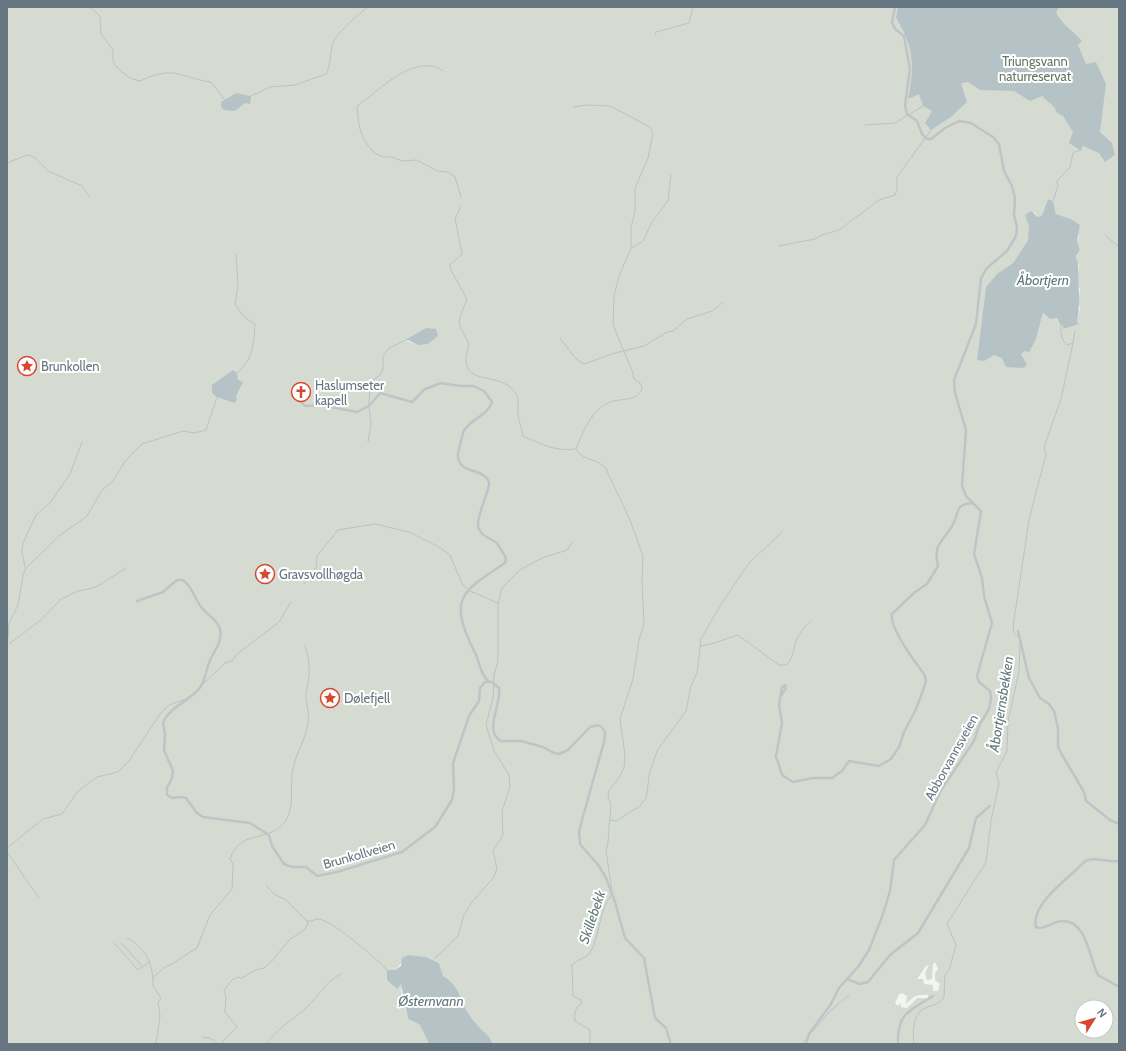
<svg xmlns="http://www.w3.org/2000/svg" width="1126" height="1051" font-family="Cabin,sans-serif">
<rect width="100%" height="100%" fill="#f4f4f1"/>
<path fill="#d6dbd2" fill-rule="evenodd" d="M7 7H1119V1044H492C491 1035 484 1033 479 1027 475 1022 469 1016 466 1009 460 996 457 985 443 977L439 963 428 957 409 955 395 970H387L403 987 401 990 408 1019 420 1025 429 1044H7ZM1048 199 1053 201 1056 214 1071 219 1079 237 1077 241 1080 250 1076 256 1079 265 1077 281 1080 290 1078 300 1080 308 1077 322 1063 328V325L1061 326 1057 318 1047 317 1043 313 1036 339 1029 353 1025 351 1021 354 1027 364 994 355 977 360 998 273 1013 263 1028 240 1034 212 1038 217 1042 215ZM426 328 418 345 405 340ZM935 962 938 969 935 973V980L940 984 938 991H933V985L924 984 923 979H917L926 966 929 965 925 973 927 980 932 979 933 964ZM902 993 907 996 906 1005C912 996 918 994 928 995V998H917L907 1008 901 1007V1003L898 1006 895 1003 899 994ZM1082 1007H1106V1031H1082Z"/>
<g fill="#b6c3c6">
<path d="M898 7H1059L1056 13C1064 26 1072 30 1082 41L1078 45 1086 64 1096 62 1106 84 1100 132 1112 143 1115 155 1105 162 1099 153 1083 146 1081 151 1069 143 1073 132 1063 116 1056 112 1055 108 1042 96 1030 101 1014 91 980 90 968 82 961 83 967 102 951 117 931 130 925 123 932 111 923 106 919 94 908 99C915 66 914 47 896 18Z"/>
<polygon points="236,93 251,96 250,104 245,103 235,111 224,110 221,107 221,102"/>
<path d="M1048 199 1053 201 1056 214 1071 219 1080 225 1077 241 1080 250 1076 256C1076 260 1079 261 1078 265 1078 284 1081 303 1077 322L1079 324 1063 329V325L1061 326 1057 318 1050 319 1043 313 1036 339 1029 353 1025 351 1021 354 1027 364 1024 368 1006 367 1002 358 994 355 984 361 977 360 986 287 998 273 1013 263 1028 240 1029 226 1025 215 1031 211 1038 217 1042 215Z"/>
<polygon points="426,328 436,329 438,336 428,344 418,345 408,340 403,341"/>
<polygon points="233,370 237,373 238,380 243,382 236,396 237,400 234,403 217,397 212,393 212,385"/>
<path d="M409 955 427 957 439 963 443 976C458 985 459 995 466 1009 469 1016 475 1022 479 1027 484 1033 491 1035 492 1044H429L420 1025 408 1019 401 984 397 989 387 980V970H395L401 966 402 958Z"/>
</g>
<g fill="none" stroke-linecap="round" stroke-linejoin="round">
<g stroke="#b6c3c6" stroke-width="1">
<path d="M90 7 100 16 101 34 113 50V62C120 72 129 79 140 81 149 77 158 73 168 73 180 72 197 81 211 82L225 100"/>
<polyline points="655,35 656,32 689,23 693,7"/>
<path d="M443 71C415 51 379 91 357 106L359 126 364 140 374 153 383 157H392L402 161 417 160 437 171 448 172 455 177 461 197"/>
<path d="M251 96 270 87 295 85 326 74C331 64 330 54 333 43 336 34 359 13 368 7"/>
<path d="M574 107 587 105 610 106 650 127 653 133 648 158 635 188V212L631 227V248L619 276 614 296 613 325 633 373 634 379 641 384 642 388C638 402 621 398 610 402 591 410 584 431 576 448"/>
<polyline points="865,125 895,123 923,106"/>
<polyline points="7,163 27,155 34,157 48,171 82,186 89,196"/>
<polyline points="1053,201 1058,185 1057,181 1070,167 1073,153 1080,150"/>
<path d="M461 207 455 218 462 254 450 265 451 270 467 299C457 325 456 320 469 344 454 392 500 367 516 394 520 400 517 408 518 415 519 422 522 429 523 436 541 444 556 452 575 449"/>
<polyline points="1106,236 1119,247"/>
<polyline points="779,246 815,239 822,235 839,230 879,200 895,195 897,190 897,177 931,130"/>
<polyline points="632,248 643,241 652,222 668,201 671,175"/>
<path d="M236 255 238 286 235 304 244 317 255 324C254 343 253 360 237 373"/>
<polyline points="560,338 577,360 584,364 615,353 644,346 667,332 673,331 687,319 712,311 722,303"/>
<polyline points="1073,343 1075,331"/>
<polyline points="369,404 370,389 374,379 380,375 383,369 383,357 388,349 403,341"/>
<polyline points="368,442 371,423 369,407"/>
<path d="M576 449C581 461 599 458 606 469L630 520 643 556 642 581 644 624 639 640 633 679 620 719 625 755 624 768 619 778 609 790 608 796 611 805 608 842 606 851 612 891"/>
<polyline points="25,567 22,552 23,543 36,515 50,503 70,474 82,442"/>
<polyline points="304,584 316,568 317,556 338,530 375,524 409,532 439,547 450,555 462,584 467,589"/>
<polyline points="470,591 498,603"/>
<path d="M1019 638 1014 633 1013 627 1029 520 1046 454 1044 447 1061 399 1073 343 1068 345C1061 341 1061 334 1061 326"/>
<polyline points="9,644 41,620 61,599 78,591 93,588 101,584 126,568"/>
<path d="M700 646 711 644 738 635 779 665H786C793 659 793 650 796 641 799 633 805 626 812 620"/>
<polyline points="7,652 9,623 18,605 23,575 26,568 59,536 87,516 102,490 112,482 126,460 142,444 183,431 194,433 206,430 217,397"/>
<polyline points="204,683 225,663 232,661 237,654 279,622 291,602"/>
<polyline points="611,820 616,821 640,806 646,798 650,771 658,749 686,711 691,686 697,673 701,639 720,606 749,563 782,532"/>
<polyline points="7,848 43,819 62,814 78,791 97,777 118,772 129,761 160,714 169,705 186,699"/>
<polyline points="7,852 39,898"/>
<path d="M266 885 275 895 285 899 307 921C312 922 314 919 319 919 333 921 377 959 387 970"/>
<path d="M127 938C144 947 150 958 153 977"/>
<polyline points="114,943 138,970 149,962"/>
<polyline points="121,943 142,966"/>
<polyline points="434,959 458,936 464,915 472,902 494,877 497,868 493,851 503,835 502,811 510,787 509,775 494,751 486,725 493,698 494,675 498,661 498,604 502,588 520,570 542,558 567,550 572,543"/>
<polyline points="813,1031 829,1012 849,995"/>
<polyline points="202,1037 210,1038 218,1044"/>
<path d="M156 1044 160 1016 158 1003 161 998 153 986V977C159 973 163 967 170 965L197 948 210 915 232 889 233 864 230 859C241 829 265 843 283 824 296 810 289 787 293 769 296 753 306 739 308 723 310 713 305 702 306 693 310 674 311 664 305 645"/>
<polyline points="223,1044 222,1042 237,1027 225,1012 226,997 224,990 232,980 238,977 242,978 255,970 264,968 272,961 289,940 304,930 308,924 307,921"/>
<path d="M267 1044C271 1032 302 1014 312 1002 321 992 328 980 341 974"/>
<path d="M590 1044V1030L575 1021C574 1014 575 1007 582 1003L581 1000 573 996 572 965C577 959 586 959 590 953 601 934 598 911 612 894"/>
<polyline points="802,1044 807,1038"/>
<path d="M914 1044C912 1034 913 1015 923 1009 933 1004 936 1007 944 997L945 975 949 970 956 945 947 924 986 862 991 821 999 783 996 772 1007 751 1008 721 1019 672 1020 643"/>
</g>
<g stroke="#c0c4c7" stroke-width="2.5">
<path d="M294 394 305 406 320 405 357 412 369 406 380 393 412 402 425 389 441 383 460 386H474L484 391 492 402C488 416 466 421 463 433 462 439 457 453 458 457 460 475 485 467 489 483 490 490 477 513 478 527L482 534 497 543 506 558 505 563C461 592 448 598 474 651 480 661 479 672 488 681"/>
<path d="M137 601 163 592 177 580H183C192 586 195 600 202 608 207 615 218 620 220 629 223 643 213 651 209 663 205 673 205 684 197 691 186 702 170 708 163 722L165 734 164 750 173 771 172 778 167 788V795L172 798 181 797 186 798 197 813 203 817 250 823 269 835 272 846 284 864 292 867H306L317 876 337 872 402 852 435 827 452 800 454 789 453 763 469 716 479 701 480 688 485 682H492L499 688C502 704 483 731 501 741H521L543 747 554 753 559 754 568 750 590 727 598 725C606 729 606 734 604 742L582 820 579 832 580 844 599 866 606 878 615 902 625 938 644 958 655 1018 666 1028 671 1044"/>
<polyline points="1018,631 1029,678 1040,698 1049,704 1054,711 1058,728 1058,747 1061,753 1084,792 1086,801 1110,820 1119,824"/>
<path d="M781 696 786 688 785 685 782 687 779 705 782 723 776 756 782 775 793 782 813 778H832L842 771 849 761 879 766 891 759 899 747 904 732 916 709 925 685 926 680 924 674C915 662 889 628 892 614L915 592 927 584 938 566C933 544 942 543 952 526 960 514 953 504 973 503"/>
<path d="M1119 861C1109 863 1098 857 1088 860 1082 862 1080 867 1076 870 1063 882 1031 906 1036 927L1039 928C1047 928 1053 921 1063 921 1087 921 1089 958 1098 975L1119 987"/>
<polyline points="847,979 860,984 868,982 890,955 918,933 969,848 976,818 990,806"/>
<polyline points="806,1044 809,1034 831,1004 839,988 858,967 869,950 882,917 890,891 894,860 925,825 941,790 974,741 979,726 989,709 991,699 990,691 979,682 977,676 992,623 984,596 982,578 974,554 981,511 966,496 962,486 966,430 955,393 954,380 976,324 981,278 987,268 1007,251 1016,236 1017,227 1014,215 1015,198 1012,186 1004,171 999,144 993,137 971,123 959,121 945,128 931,139 927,139 922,134 917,121 907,114 905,105 910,69 904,36 895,29 892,22 895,7"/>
<path d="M898 1044C897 1012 910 1011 933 996"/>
</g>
</g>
<defs>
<symbol id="sight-ring" viewBox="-11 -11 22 22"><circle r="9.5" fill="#fff" stroke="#d6482f" stroke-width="1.5"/><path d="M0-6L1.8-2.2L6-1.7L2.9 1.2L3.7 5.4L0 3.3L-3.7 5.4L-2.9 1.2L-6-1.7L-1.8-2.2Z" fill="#d6482f"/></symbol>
<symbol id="church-ring" viewBox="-11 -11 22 22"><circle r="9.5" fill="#fff" stroke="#d6482f" stroke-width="1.5"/><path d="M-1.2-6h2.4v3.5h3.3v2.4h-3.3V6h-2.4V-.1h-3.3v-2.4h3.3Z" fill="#d6482f"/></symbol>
</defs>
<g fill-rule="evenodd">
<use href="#sight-ring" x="16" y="355" width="22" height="22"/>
<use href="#church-ring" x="290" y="381" width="22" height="22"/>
<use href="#sight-ring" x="254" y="563" width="22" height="22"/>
<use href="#sight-ring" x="319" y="687" width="22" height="22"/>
</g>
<g text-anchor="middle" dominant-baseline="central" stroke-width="4" stroke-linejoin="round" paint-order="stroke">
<g font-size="13" fill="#697764" stroke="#fff">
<text x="1035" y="61">Triungsvann<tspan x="1035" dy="15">naturreservat</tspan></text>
</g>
<g font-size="13" fill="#657680" stroke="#fff" text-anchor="start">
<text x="41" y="366">Brunkollen</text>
<text x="315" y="385">Haslumseter<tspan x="315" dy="15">kapell</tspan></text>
<text x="279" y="574">Gravsvollhøgda</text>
<text x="344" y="698">Dølefjell</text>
</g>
<g font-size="13" fill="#657680" stroke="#fff">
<text transform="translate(951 757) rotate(-61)">Abborvannsveien</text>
<text transform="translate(359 854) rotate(-16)">Brunkollveien</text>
</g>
<g font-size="14" font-style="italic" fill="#61787d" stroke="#fff">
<text x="1043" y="280">Åbortjern</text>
<text transform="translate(1001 704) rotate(-81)">Åbortjernsbekken</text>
<text transform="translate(592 917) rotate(-71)">Skillebekk</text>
<text x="431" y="1001">Østernvann</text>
</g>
</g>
<rect width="1126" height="1051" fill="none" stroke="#657680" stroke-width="16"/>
<g transform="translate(1094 1019) rotate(53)"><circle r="19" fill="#ffffff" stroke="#c1c8cc"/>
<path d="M0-3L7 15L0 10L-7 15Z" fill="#d6482f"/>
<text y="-6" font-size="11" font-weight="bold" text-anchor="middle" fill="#657680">N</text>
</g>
</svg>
